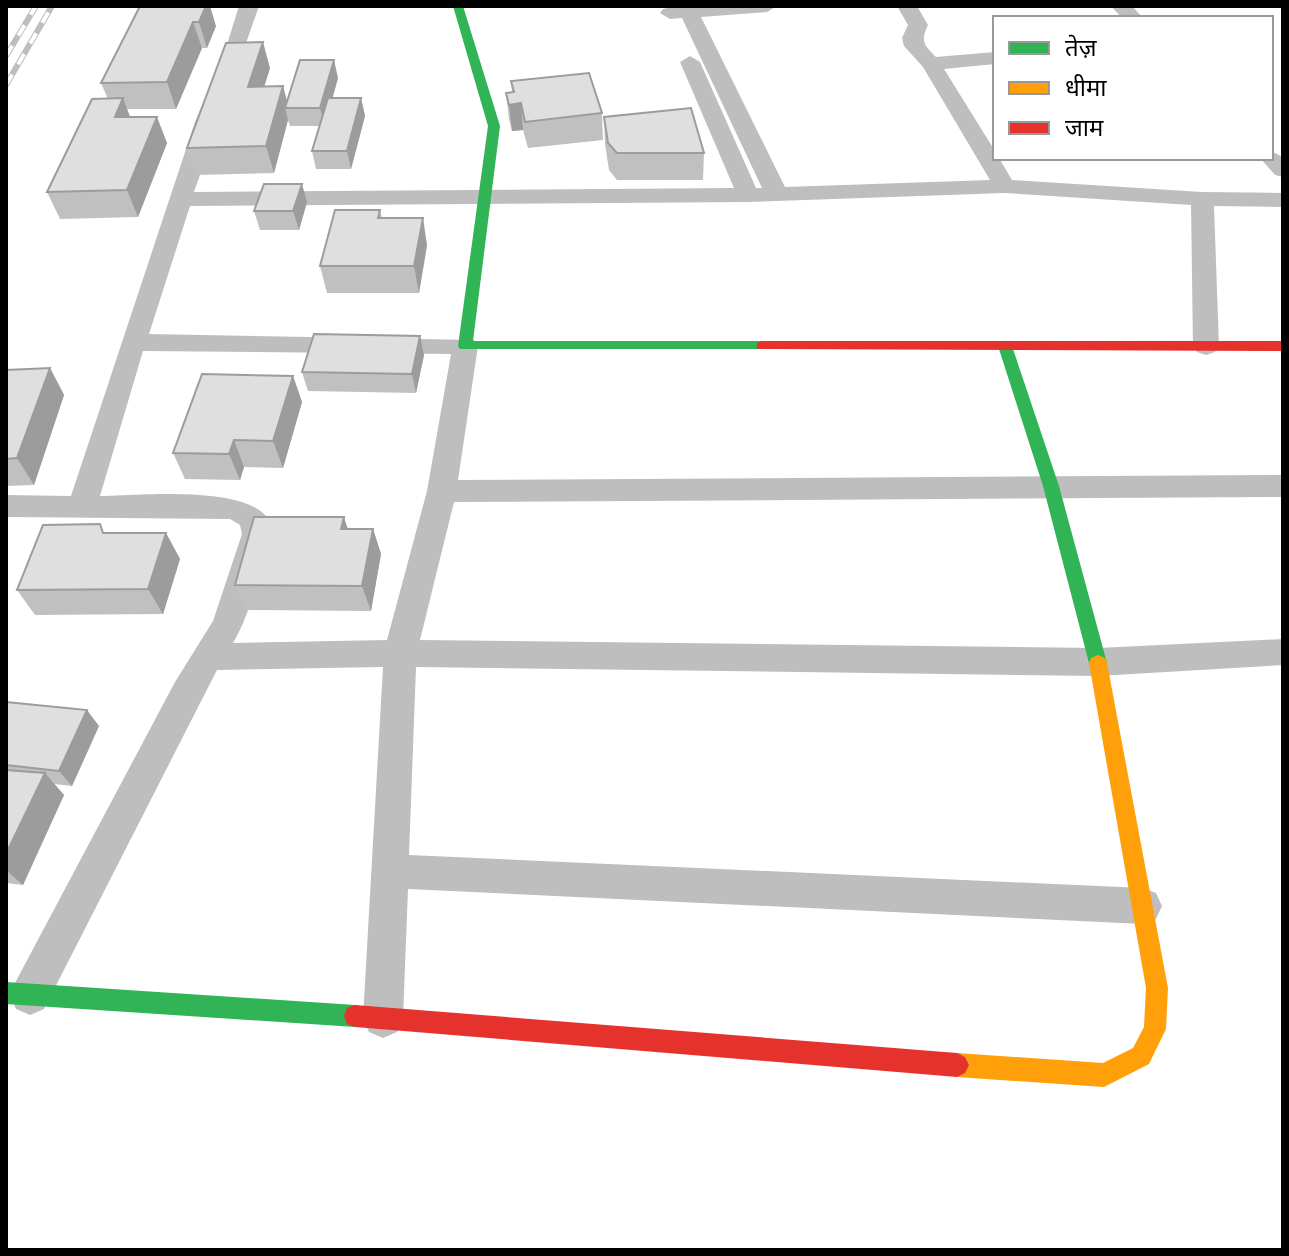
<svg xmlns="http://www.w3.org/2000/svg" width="1289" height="1256" font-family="Barlow,'Noto Sans Devanagari',sans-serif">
<rect width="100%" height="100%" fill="#fff"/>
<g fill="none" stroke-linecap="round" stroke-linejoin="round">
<g fill="#bebebe" fill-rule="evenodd">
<path d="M239 6H259L194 192 734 188 680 62 690 56 700 62 756 188H762L682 18 670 19 660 13 663 9 676 6H777L767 12 701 17 785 187 990 180 923 67 904 46 902 38 908 25 897 6H917L928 25C920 41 924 45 936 57L995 52V64L944 69 995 151V158H999L1012 180 1202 192 1283 193V207L1214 206 1219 346 1215 352 1206 355 1197 352 1193 346 1191 205 1005 193 748 202 190 206 149 334 474 340 478 346 458 480 1283 475V497L454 502 420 640 1098 648 1283 639V665L1098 676 416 667 409 855 1143 888 1156 893 1162 906 1156 919 1143 924 408 889 403 1018 397 1032 383 1038 369 1032 363 1018 383 667 217 670 44 1009 30 1015 16 1009 10 995 16 981 175 682 213 621 242 534 240 525 230 519 6 517V495L71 496 195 122 225 51ZM143 351 451 354 427 491 387 640 233 643C247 620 253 594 261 569 265 558 272 544 272 533 273 481 135 496 100 496Z"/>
<polygon points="1111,6 1132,6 1143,18 1122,18"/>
<polygon points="1271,151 1283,157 1283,177 1275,175 1260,158 1271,158"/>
</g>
<g fill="#30b455" fill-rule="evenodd">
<polygon points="453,6 463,6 500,126 473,341 762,341 767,343 767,349 460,349 458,346 488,126"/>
<polygon points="1005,341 1012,346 1059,486 1107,663 1105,668 1091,668 1089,663 1043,486 998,346"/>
<polygon points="6,982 355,1005 363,1008 366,1016 363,1024 355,1027 6,1004"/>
</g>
<polygon fill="#ff9f0a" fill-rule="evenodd" points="1098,655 1105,658 1107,663 1168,988 1166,1029 1149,1064 1112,1083 1104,1087 957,1077 949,1073 945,1065 949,1057 957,1053 1103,1063 1133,1048 1144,1027 1146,988 1089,663 1091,658"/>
<g fill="#e5322d" fill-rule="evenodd">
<polygon points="762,341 1283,341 1283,351 757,349 757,343"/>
<polygon points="355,1005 957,1053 965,1057 969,1065 965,1073 957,1077 355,1027 347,1024 344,1016 347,1008"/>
</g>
<defs>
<g id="rail">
<polyline points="6,56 36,6"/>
<polyline points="6,85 52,6"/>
</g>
</defs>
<use href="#rail" stroke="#bebebe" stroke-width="6"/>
<use href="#rail" stroke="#fff" stroke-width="4" stroke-dasharray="12" stroke-linecap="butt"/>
</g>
<g fill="#c0c0c0">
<polygon points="140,6 216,26 207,48 202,48 176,109 127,109 130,117 167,143 138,217 60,219 47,192 108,99 101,83"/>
<polygon points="270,68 264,86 287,101 338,78 332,98 361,98 365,116 351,169 316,169 312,151 319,126 290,126 288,120 274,173 196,175 187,148"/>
<polygon points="511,81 602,113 603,140 528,148 523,130 512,131 509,119 506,93 512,92"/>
<polygon points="604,117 704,153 703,180 617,180 609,170 605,144"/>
<polygon points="307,202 299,230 260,230 254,211"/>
<polygon points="380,210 382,218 427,245 419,293 327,293 320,266"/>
<polygon points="424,355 416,393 308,391 302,372"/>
<polygon points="50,368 64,395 34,485 6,486 6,370"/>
<polygon points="293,376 302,402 283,468 244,467 240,480 185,479 173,453"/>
<polygon points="347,529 373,529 381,554 371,611 247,610 235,585"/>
<polygon points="105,533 166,533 180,559 163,614 35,615 17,590"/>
<polygon points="6,702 99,726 72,786 54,784 64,795 23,885 6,883"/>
</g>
<g fill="#9c9c9c">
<polygon points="206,6 210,6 216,26 207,48 199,22"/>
<polygon points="193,22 202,48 176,109 167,82"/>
<polygon points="263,42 270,68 256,113 248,87"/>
<polygon points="334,60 338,78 325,126 320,108"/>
<polygon points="283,86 289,108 285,108 288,120 274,173 266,146"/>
<polygon points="123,98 133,125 115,117"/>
<polygon points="361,98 365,116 351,169 347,151"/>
<polygon points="521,103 523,130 512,131 509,105"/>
<polygon points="157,117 167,143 138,217 127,190"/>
<polygon points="302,184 307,202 299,230 293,211"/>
<polygon points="423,218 427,245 419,293 414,266"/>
<polygon points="420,336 424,355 416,393 412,374"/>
<polygon points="50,368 64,395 34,485 17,458"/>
<polygon points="293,376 302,402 283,468 273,441"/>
<polygon points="234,440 244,467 240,480 229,454"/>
<polygon points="344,517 352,542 341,529"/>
<polygon points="373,529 381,554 371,611 362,586"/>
<polygon points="166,533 180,559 163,614 148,589"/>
<polygon points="87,710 99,726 72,786 59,771"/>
<polygon points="45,773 64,795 23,885 6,870 6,854"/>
</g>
<g fill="#dfdfdf" stroke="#9c9c9c" stroke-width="2">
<polygon points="140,6 206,6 199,22 193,22 167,82 101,83"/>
<polygon points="263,42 248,87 283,86 266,146 187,148 226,43"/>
<polygon points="300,60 334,60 320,108 285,108"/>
<polygon points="589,73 602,113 525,122 521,103 509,105 506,93 514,92 511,81"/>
<polygon points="123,98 115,117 157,117 127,190 47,192 92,99"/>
<polygon points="328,98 361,98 347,151 312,151"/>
<polygon points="691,108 704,153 617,153 608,143 604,117"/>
<polygon points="264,184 302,184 293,211 254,211"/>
<polygon points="335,210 380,210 378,218 423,218 414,266 320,266"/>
<polygon points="314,334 420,336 412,374 302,372"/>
<polygon points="50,368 17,458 6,459 6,370"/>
<polygon points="202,374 293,376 273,441 234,440 229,454 173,453"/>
<polygon points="254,517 344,517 341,529 373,529 362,586 235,585"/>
<polygon points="100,524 103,533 166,533 148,589 17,590 43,525"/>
<polygon points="6,702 87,710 59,771 6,765"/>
<polygon points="6,770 45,773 6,854"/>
</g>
<rect width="1289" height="1256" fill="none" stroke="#000000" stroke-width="16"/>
<rect x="993" y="16" width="280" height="144" fill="#ffffff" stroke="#999999" stroke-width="2"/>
<rect x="1009" y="42" width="40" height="12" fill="#30b455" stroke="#999999" stroke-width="2"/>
<text x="1065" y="56" font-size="24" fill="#000000">तेज़</text>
<rect x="1009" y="82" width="40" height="12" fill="#ff9f0a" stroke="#999999" stroke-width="2"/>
<text x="1065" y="96" font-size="24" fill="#000000">धीमा</text>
<rect x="1009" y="122" width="40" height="12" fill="#e5322d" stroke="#999999" stroke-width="2"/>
<text x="1065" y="136" font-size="24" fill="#000000">जाम</text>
</svg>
